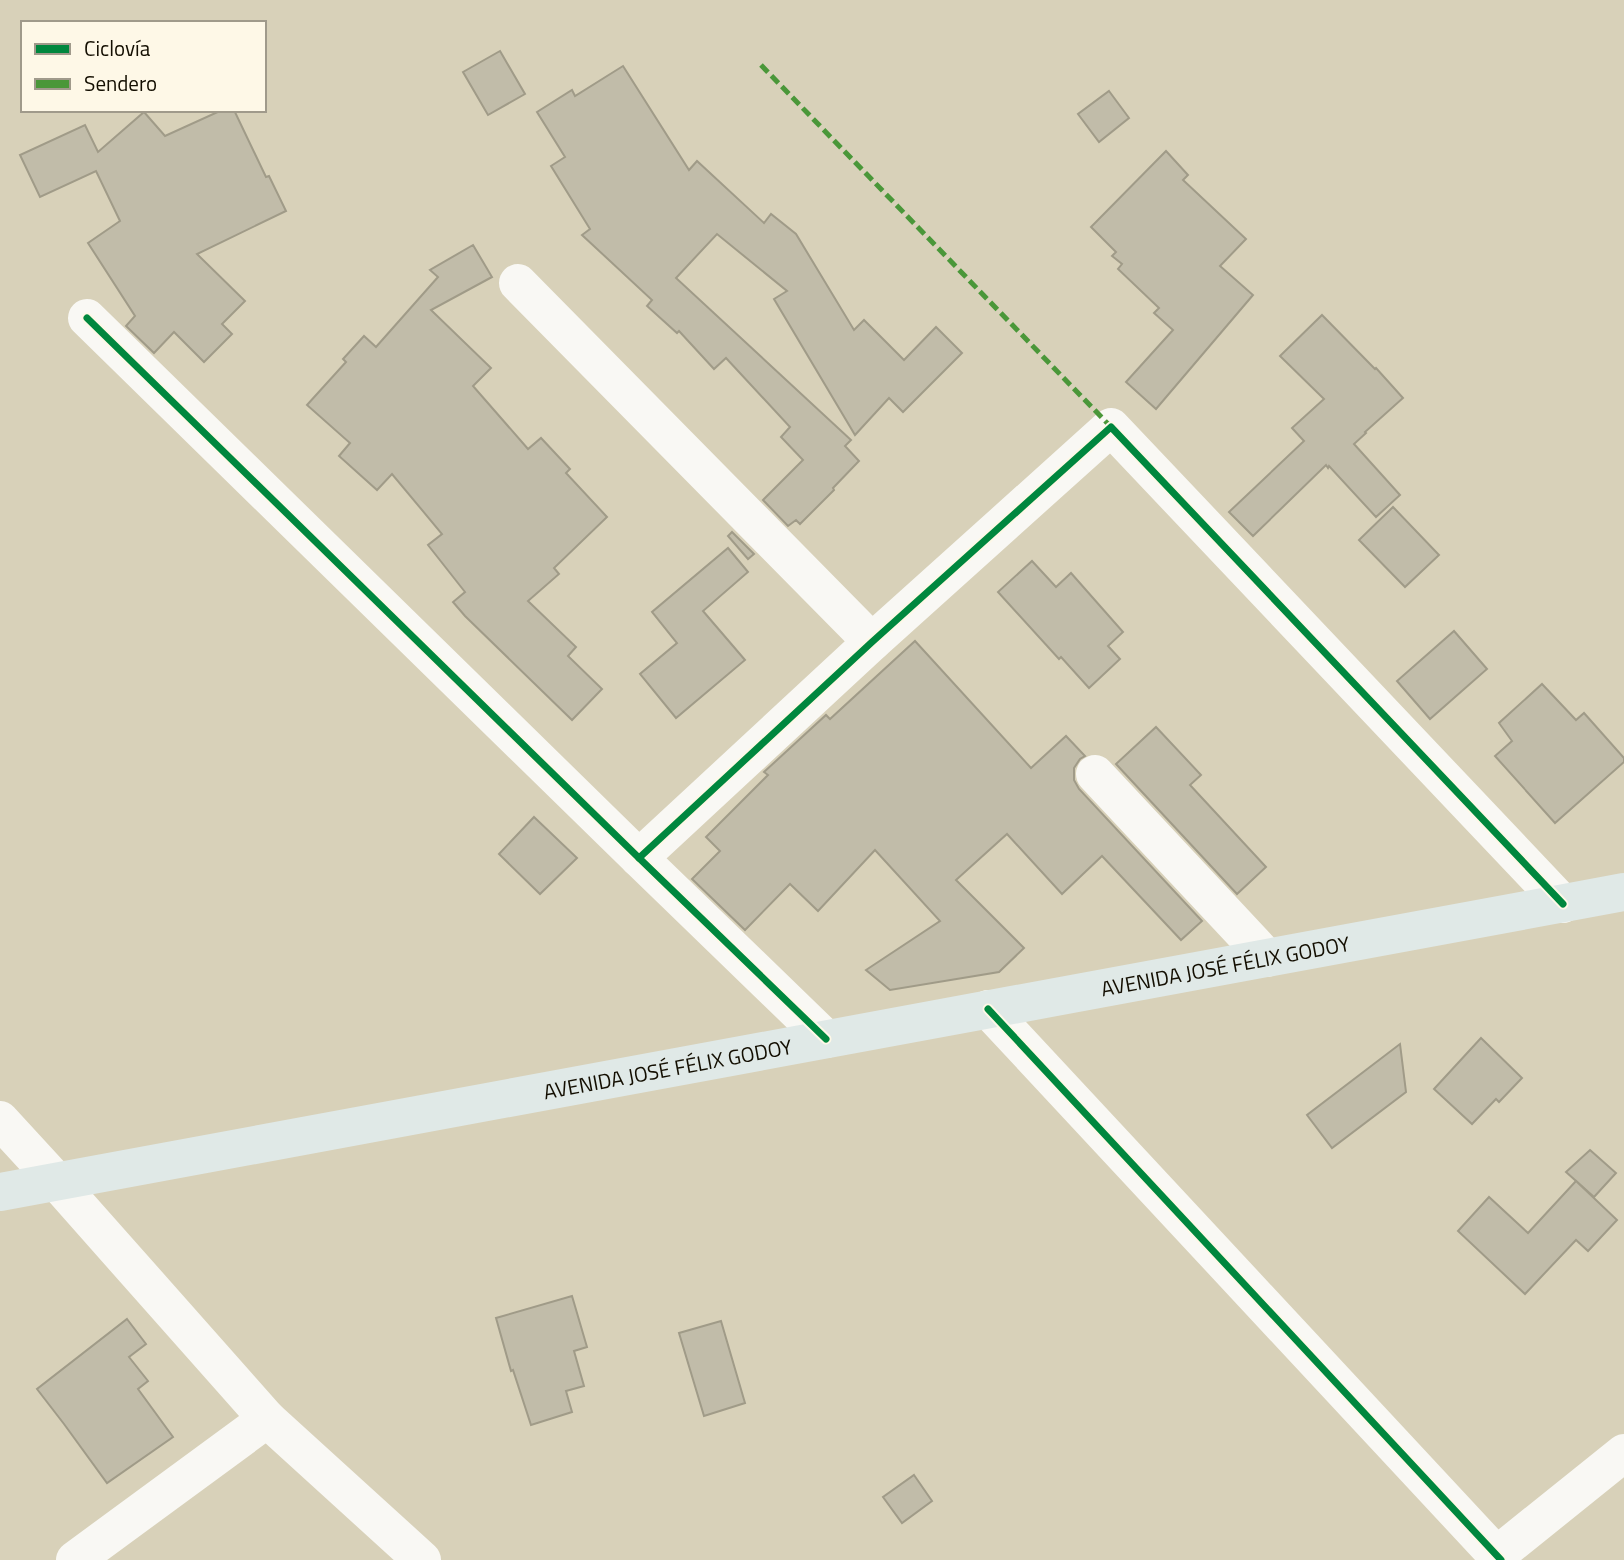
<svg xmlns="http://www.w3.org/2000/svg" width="1624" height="1560" font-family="'Titillium Web',sans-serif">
<rect width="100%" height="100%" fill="#d8d1b9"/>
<g fill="#c1bca9" stroke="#a09b88" stroke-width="2">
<polygon points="500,51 525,94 488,115 463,72"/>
<polygon points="623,66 689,170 697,161 764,223 771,214 796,234 854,330 864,320 904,360 936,327 962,353 903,412 889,398 855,435 774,299 787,291 717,234 676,278 851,440 845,446 859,461 833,488 834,490 800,524 796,520 788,526 763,500 803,460 781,437 790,427 726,358 714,369 679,331 677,333 647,306 652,300 582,235 590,229 551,166 565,157 537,112 572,90 575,96"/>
<polygon points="1109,91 1129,118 1099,142 1078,114"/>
<polygon points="222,110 234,110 266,177 269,176 286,211 197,254 245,301 222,324 232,334 204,362 174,332 154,353 126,326 135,316 88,243 120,221 96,171 40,197 20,155 85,125 98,152 144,112 165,136"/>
<polygon points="1166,151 1188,175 1183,180 1246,239 1220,266 1253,295 1156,409 1126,382 1173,330 1154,313 1159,308 1118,269 1122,264 1112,256 1116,252 1091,227"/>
<polygon points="473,245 492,277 431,310 491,368 473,386 528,449 541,438 570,469 566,473 607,517 554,568 559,574 528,601 576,647 568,656 602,689 572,720 465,616 453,602 465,592 428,545 442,534 392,474 377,490 339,456 350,443 307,405 346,362 343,359 364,336 376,347 438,277 430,270"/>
<polygon points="1322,315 1375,369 1376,368 1403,398 1365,432 1366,433 1354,444 1400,495 1376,517 1329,466 1328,468 1326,465 1253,536 1229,512 1304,441 1292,428 1324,399 1280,356"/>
<polygon points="1393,507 1439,555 1405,587 1359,540"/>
<polygon points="732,532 754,554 748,559 728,536"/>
<polygon points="728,548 748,572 703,611 745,660 676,718 640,674 677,643 652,612"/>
<polygon points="1032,561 1056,587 1071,573 1123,632 1108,646 1120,659 1089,688 1061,657 1059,659 998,592"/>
<polygon points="1454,631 1487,669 1430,719 1397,681"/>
<polygon points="915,641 1031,768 1066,736 1085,756 1080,759 1074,768 1074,780 1079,789 1202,921 1181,940 1102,856 1062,894 1007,834 956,880 1024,948 999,972 890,990 866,970 940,921 875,850 818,911 790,884 745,930 692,879 720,851 706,837 768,775 764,772 826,715 830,719"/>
<polygon points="1542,684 1576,720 1584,713 1624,758 1624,762 1555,823 1495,756 1512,741 1499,723"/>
<polygon points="1156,727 1201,775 1190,785 1266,867 1237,894 1116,764"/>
<polygon points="534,817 577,858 540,894 499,854"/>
<polygon points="1481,1038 1522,1078 1499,1102 1496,1099 1472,1124 1434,1089"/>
<polygon points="1400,1044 1406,1092 1332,1148 1307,1115"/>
<polygon points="1590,1150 1616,1173 1594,1197 1566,1172"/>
<polygon points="1576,1181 1617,1220 1588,1251 1576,1240 1525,1294 1458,1231 1489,1197 1528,1233"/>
<polygon points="572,1296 587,1347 574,1351 584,1386 566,1391 572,1412 531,1425 513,1370 511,1371 496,1318"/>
<polygon points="127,1319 146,1344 129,1357 148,1381 138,1389 173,1437 107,1483 64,1424 37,1389"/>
<polygon points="721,1321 745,1403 704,1416 679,1333"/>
<polygon points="914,1475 932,1501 902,1523 883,1497"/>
</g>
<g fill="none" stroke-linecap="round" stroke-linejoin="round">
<g stroke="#f9f8f4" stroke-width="38">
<polyline points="518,283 872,642"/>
<polyline points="87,318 639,858 826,1039"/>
<polyline points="1095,774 1267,958"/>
<polyline points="639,858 872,642 1111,427 1563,904"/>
<polyline points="988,1009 1501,1560"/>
<polyline points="0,1120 57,1182 267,1419 422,1560"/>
<polyline points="1497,1555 1624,1453"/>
<polyline points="75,1560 267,1419"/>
</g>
<path stroke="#e0e9e7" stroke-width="38" id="s1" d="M0 1192 1624 892"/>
<polyline stroke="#4a9739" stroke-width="5" stroke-dasharray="10 5" stroke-linecap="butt" points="761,65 1111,427"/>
<defs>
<g id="cycleway">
<polyline points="87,318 639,858 826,1039"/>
<polyline points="639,858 872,642 1111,427 1563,904"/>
<polyline points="988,1009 1501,1560"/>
</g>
</defs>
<use href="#cycleway" stroke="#fef8e7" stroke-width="11"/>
<use href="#cycleway" stroke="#00873e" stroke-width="7"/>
</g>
<g text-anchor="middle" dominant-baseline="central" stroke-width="6" stroke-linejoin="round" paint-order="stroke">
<g font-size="21" fill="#130e01" stroke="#fef8e7">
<text stroke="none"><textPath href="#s1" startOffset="1246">AVENIDA JOSÉ FÉLIX GODOY</textPath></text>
<text stroke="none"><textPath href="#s1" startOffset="679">AVENIDA JOSÉ FÉLIX GODOY</textPath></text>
</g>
</g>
<rect x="21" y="21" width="245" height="91" fill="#fef8e7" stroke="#a09a8b" stroke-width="2"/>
<rect x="35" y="44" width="35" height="10" fill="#00873e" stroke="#a09a8b" stroke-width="2"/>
<text x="84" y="56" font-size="21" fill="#130e01">Ciclovía</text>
<rect x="35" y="79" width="35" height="10" fill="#4a9739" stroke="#a09a8b" stroke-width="2"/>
<text x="84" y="91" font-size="21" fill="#130e01">Sendero</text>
</svg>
